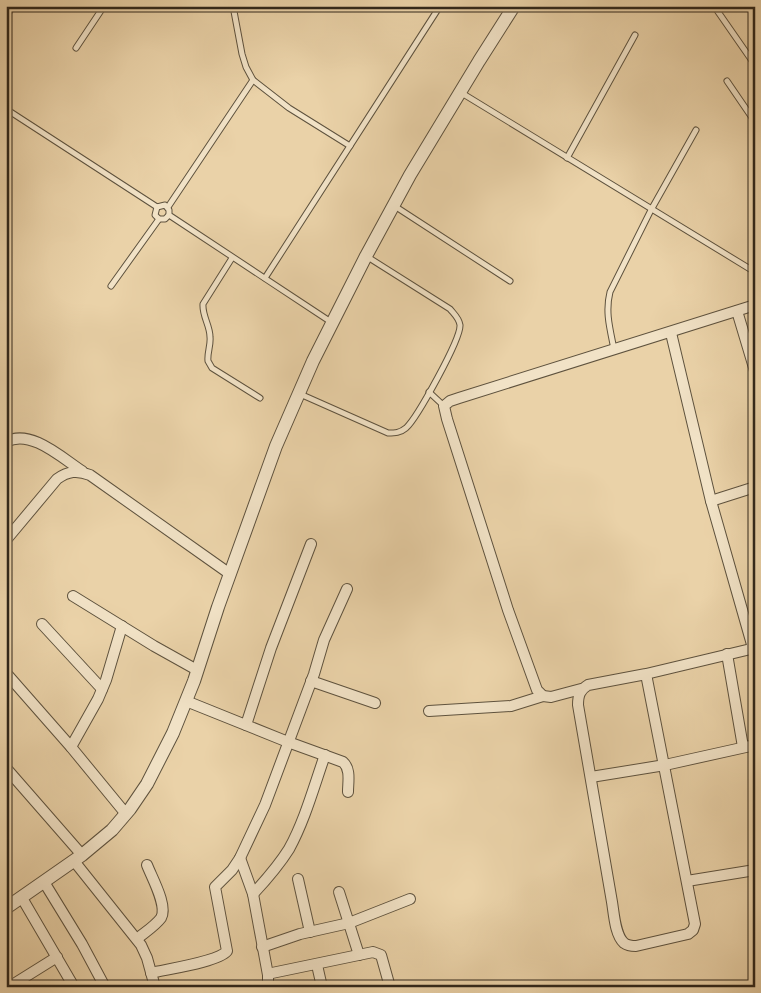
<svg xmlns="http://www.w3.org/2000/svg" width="761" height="993" font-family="'IM FELL Double Pica',serif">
<rect width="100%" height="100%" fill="#ead2a8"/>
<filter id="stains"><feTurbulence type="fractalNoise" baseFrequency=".004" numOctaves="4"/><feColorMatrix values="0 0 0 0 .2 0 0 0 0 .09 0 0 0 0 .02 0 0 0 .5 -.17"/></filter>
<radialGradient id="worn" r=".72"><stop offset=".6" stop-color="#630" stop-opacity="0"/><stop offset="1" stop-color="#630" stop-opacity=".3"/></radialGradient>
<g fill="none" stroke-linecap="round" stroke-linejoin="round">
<defs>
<g id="service">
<polyline points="233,6 242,54 246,67 253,80 289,108 350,146"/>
<polyline points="714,6 755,65"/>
<polyline points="6,17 13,6"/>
<polyline points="76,48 104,6"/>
<polyline points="727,81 755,122"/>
<polyline points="460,92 755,272"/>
<polyline points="6,109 157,207 165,205 169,210 169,215 331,322"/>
<polyline points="567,158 635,35"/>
<polyline points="393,205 510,281"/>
<polyline points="157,207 155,215 159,219 165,219 169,215"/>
<polyline points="168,207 253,80"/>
<path d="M232 258 203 304C202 316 210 325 210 337 211 345 207 353 208 361L212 368 260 398"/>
<polyline points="265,278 440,6"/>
<polyline points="111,286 159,219"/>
<path d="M614 349C610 329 605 312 610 292L651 210 696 130"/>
<polyline points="429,392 444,406"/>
<path d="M300 394 388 433C395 433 400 433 406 428 417 418 461 339 460 325 459 318 454 314 450 309L366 256"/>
</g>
<g id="minor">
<polyline points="737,311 755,371"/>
<polyline points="671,333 711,501 753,648"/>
<path d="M6 442C30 428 62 458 82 471"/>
<polyline points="711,501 755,487"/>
<path d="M6 540 57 479C68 471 77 470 90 475L230 574"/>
<polyline points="73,596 154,646 197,670"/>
<polyline points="42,624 102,689"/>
<polyline points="727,654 743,747"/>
<polyline points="6,673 71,747 126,814"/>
<path d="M646 674 695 924 693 930 688 934 636 946C632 946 628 946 624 943 615 935 614 914 612 902L578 705C578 695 580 690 588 685L646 674 755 648"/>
<polyline points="311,681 375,703"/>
<polyline points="581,689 551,697 543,696 537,690 508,610 447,419 444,406 450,401 459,398 755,305"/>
<path d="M186 701 288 742 343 762C351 769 348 782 348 792"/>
<polyline points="429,711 511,706 543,696"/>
<polyline points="246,725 271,648 311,544"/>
<polyline points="71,747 98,699 106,680 122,626"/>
<polyline points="6,768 82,855"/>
<polyline points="591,777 665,765 755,745"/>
<polyline points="240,858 253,894 268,975"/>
<polyline points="74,861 141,945 147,958 155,987"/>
<polyline points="298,879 310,932"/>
<polyline points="687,881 755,870"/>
<polyline points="44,882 82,944 105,987"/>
<polyline points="339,892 359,955"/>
<path d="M253 894C266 880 279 865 289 849 305 820 314 786 325 755"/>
<polyline points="22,898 74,987"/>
<path d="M137 939C144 933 155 926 161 918 168 906 152 878 147 865"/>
<polyline points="262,947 300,934 349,923 410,899"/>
<polyline points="317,965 322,987"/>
<path d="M151 973C167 969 218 962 227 951L215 887 232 870 240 858 265 805 314 674 324 640 347 589"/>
<polyline points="9,987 57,957"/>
<polyline points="268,987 268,975 272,973 373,952 381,955 390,987"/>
</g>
<polyline id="tertiary" points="6,908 82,855 112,830 130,809 147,784 173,733 194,681 218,607 276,446 313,361 366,256 410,175 479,61 514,6"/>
</defs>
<use href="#service" stroke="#5e523e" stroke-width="7"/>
<use href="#minor" stroke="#5e523e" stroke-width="12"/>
<use href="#tertiary" stroke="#5e523e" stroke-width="14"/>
<use href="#service" stroke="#f1e2c6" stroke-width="5"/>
<use href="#minor" stroke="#f1e2c6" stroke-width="10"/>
<use href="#tertiary" stroke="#f1e2c6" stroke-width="12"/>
</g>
<rect width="761" height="993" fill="none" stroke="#ead2a8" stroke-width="25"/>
<rect x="8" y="8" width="746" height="978" fill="none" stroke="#30271b" stroke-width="2.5"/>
<rect x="12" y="12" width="736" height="968" fill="none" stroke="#30271b"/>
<rect width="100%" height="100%" filter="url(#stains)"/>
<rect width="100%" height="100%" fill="url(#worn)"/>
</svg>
